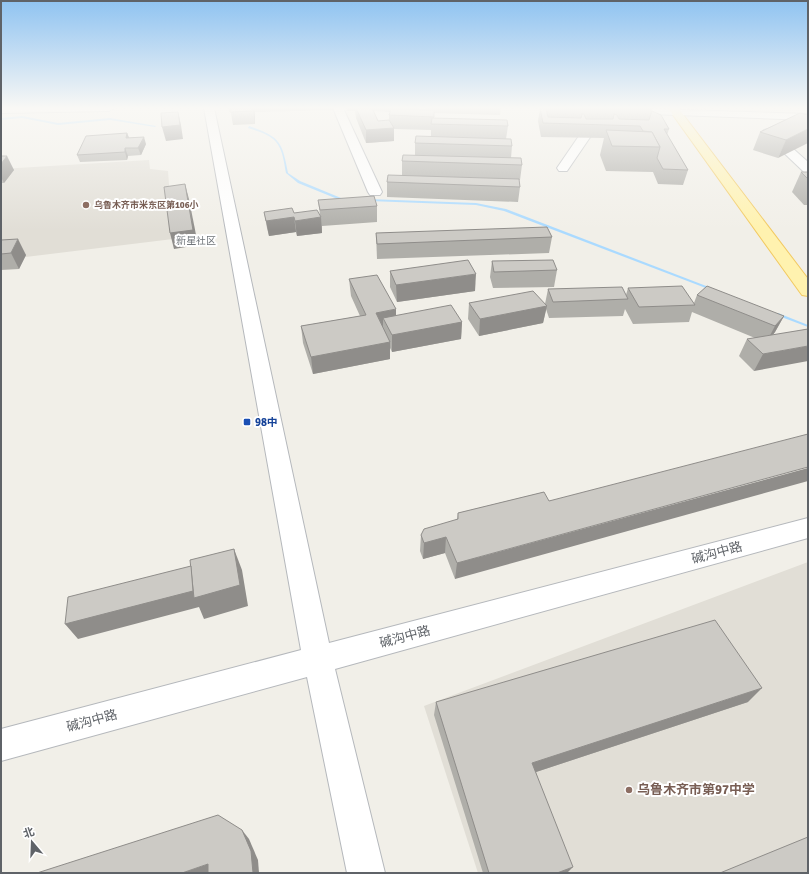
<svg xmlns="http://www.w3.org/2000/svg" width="809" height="874" font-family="Signika,'Noto Sans SC',sans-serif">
<rect width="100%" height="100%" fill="#f1efe8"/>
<g fill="#e1ded6">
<polygon points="149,160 150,169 168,171 173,239 1,260 1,169"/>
<polygon points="808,562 808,873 478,873 424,706"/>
</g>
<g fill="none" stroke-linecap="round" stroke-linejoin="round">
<g fill="#aadaff" fill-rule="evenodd">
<polygon points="22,116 58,123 110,118 156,126 155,127 110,120 58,125 22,118 1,120 1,118"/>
<path d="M249 126C280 137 282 141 288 173L300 181 341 198H348V200H340L298 183 286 173C284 163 283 150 276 142 270 134 257 131 248 128Z"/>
<polygon points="368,199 476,203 506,209 714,289 712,290 711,290 504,211 476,205 369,201 368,201"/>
<polygon points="776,313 778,313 808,325 808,327 776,315"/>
</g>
<defs>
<g id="minor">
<polygon points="1,108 114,108 109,111 1,113"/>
<polygon points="204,108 214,108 329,643 808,518 808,538 335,669 385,873 347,873 307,677 1,761 1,729 301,650"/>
<polygon points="333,108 343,108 382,192 380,195 370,195 368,192"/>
<polygon points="582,108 590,108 591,109 595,130 567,171 559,171 557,168 583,130"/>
<polygon points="619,108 808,114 808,120 623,113 619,112 618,110"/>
<polygon points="768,129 772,130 808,162 808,173 804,172 764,134 762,132 764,130"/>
</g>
<polygon id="major" points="668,108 678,108 808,279 808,296 802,295"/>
</defs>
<use href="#minor" stroke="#b5b8bc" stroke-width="2"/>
<use href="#major" stroke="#f2c960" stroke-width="2"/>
<use href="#minor" fill="#fff" fill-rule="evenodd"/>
<use href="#major" fill="#fff2af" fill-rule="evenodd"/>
</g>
<g fill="#afaea9" fill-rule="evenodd">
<polygon points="230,108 333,108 334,110 255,112 255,124 233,125"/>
<path d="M347 108H419V110H428V108H501L500 115 434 113V119L508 126 506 139 512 146 511 158 522 165 520 180H519L520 187 518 202 387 197V182L402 176V161L415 155V143L431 137V130L394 129V141L366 143 356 118 355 111H347ZM374 111 390 112 389 115V120L378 121Z"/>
<polygon points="540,108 651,108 652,109 652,111 669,129 667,135 688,170 683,185 658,184 653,172 606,171 600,155 604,138 541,137 538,121"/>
<polygon points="800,113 778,158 753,150 760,132"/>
<polygon points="127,133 129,138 146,144 141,155 128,156 127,160 80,162 77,155"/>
<polygon points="1,156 14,170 4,183 1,183"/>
<polygon points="801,172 808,172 808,205 804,205 792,192"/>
<polygon points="318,200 377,206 377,222 322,226 322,233 297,236 296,232 269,236 267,228 264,212 294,213 320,215"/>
<polygon points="376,233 552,237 549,253 377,259"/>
<polygon points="1,240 26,255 19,269 1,270"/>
<polygon points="492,261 557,270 554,287 493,288 490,277"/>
<polygon points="390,271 475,291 397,302 390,287"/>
<polygon points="349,279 396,316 462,322 461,339 392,352 390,348 390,359 313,374 303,343 301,326 360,316 351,296"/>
<polygon points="628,288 694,303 697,295 784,316 775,332 773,335 808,329 754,371 739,356 747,339 755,338 692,312 689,322 633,324 625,309 623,316 549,318 546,309 543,323 479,336 468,319 469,303 545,304 548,289 626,295"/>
<polygon points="544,492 455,579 445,553 423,559 420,551 421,535 457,520 458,513"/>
<polygon points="436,702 748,702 536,772 567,873 483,873 434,715"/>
</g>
<g fill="#8f8d8a">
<polygon points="253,108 254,108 255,112 255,124"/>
<polygon points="178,112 181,125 183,139 166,141 162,127"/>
<polygon points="394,128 394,141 366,143 366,130"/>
<polygon points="808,129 808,143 778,158 786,140"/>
<polygon points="127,133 130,140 126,138"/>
<polygon points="144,137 146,144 141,155 138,148"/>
<polygon points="125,148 128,156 127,160 125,152"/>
<polygon points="7,156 14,170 4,183 1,177 1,164"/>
<polygon points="185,184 189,199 198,245 174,249 170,233"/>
<polygon points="294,217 296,232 269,236 266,221"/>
<polygon points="321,217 322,233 297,236 295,221"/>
<polygon points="18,239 26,255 19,269 11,253"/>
<polygon points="476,274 475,291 397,302 396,285"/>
<polygon points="547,306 543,323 479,336 480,319"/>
<polygon points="396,309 396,326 383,318 383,328 376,313"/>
<polygon points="784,316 775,332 766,343 775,326"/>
<polygon points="462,322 461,339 392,352 392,335"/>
<polygon points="390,342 390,359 313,374 311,357"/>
<polygon points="808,346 808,361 754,371 763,354"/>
<polygon points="808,468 808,481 455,579 457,563"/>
<polygon points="446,537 445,553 423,559 424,543"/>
<polygon points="234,549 242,570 248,606 204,619 199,607 78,639 65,624"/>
<polygon points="762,688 748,702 527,775 532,763"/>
<polygon points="242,830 249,839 258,860 259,873 253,873"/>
<polygon points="208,864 215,873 182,873"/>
<polygon points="573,867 567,873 557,873"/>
</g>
<g fill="#cccac5" stroke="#8f8d8a">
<polygon points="230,108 253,108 253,111 230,112"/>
<polygon points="356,108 372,108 378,121 389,120 394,128 366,130"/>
<polygon points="540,108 546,108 548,117 581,118 582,114 584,114 586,119 613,119 614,114 617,115 619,119 649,120 652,111 661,115 669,129 664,129 688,170 663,169 657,158 660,147 652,132 643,131 640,126 543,123"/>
<polygon points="588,108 614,108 615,109"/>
<polygon points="621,108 651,108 652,109 622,108"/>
<polygon points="391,109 434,110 434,117 389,115"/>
<polygon points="178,112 180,125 162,127 161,113"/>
<polygon points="800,113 808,115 808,129 786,140 760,132"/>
<polygon points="432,118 507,120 508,126 431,124"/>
<polygon points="606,130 652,132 660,147 612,146"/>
<polygon points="127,133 126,138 144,137 138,148 125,148 125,152 77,155 86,136"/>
<polygon points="416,136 511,139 512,146 415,143"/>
<polygon points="403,155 521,158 522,165 402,161"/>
<polygon points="1,156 7,156 1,164"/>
<polygon points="801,172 808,172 808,179"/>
<polygon points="388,175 519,179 520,187 387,182"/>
<polygon points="185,184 193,230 170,233 164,187"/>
<polygon points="374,196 377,206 320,210 318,200"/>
<polygon points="292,208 294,213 317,210 321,217 295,221 294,217 266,221 264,212"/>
<polygon points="547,227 552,237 377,244 376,233"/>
<polygon points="18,239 11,253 1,254 1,240"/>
<polygon points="468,260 476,274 396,285 390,271"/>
<polygon points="553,260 557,270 494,272 492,261"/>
<polygon points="377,275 396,309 376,313 390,342 311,357 301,326 366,315 349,279"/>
<polygon points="682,286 695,305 639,307 628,288"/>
<polygon points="707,286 784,316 775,326 697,295"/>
<polygon points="622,287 628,299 553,302 548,289"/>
<polygon points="533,291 547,306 480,319 469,303"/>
<polygon points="451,305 462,322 392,335 383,318"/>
<polygon points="808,329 808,346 763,354 747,339"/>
<polygon points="808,434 808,467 457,563 446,537 424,543 421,535 424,529 458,519 458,513 544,492 549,501"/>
<polygon points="234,549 240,585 194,598 190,560"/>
<polygon points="191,566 193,591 65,624 68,597"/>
<polygon points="715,620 762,688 532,763 573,867 557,873 489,873 436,702"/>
<polygon points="218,815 242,830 251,851 253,873 208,873 208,864 182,873 37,873"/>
<polygon points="808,837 808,873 720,873"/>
</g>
<linearGradient id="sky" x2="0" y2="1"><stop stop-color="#8fc3f1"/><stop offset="0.47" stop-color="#f9f8f5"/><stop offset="1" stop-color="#f9f8f5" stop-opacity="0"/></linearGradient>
<rect width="809" height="230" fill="url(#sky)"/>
<g fill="#8d6e63" stroke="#fff" stroke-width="1.5">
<circle cx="86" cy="205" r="4"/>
<circle cx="629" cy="790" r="4"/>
</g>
<rect fill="#1a4fb4" stroke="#fff" stroke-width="1.5" x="243" y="418" width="8" height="8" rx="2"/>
<g text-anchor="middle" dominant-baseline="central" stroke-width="4" stroke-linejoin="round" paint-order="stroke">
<g font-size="9" font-weight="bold" fill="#785e54" stroke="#fff" text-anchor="start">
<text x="94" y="205">乌鲁木齐市米东区第106小</text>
</g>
<g font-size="10" fill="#70757a" stroke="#fff">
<text x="196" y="241">新星社区</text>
</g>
<g font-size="11" font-weight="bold" fill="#164399" stroke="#fff" text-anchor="start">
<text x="255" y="422">98中</text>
</g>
<g font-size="13" fill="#5f6368" stroke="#fff">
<text transform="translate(717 553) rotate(-15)">碱沟中路</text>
<text transform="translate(405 637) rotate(-15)">碱沟中路</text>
<text transform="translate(92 721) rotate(-15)">碱沟中路</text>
</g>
<g font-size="13" font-weight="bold" fill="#785e54" stroke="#fff" text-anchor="start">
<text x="637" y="790">乌鲁木齐市第97中学</text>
</g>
</g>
<rect width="809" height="874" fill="none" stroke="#5f6368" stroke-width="4"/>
<g transform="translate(32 842) rotate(341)" stroke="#ffffff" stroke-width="3" paint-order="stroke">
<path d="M0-3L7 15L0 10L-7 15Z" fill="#5f6368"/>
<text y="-6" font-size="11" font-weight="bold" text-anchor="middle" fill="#5f6368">北</text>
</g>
</svg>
